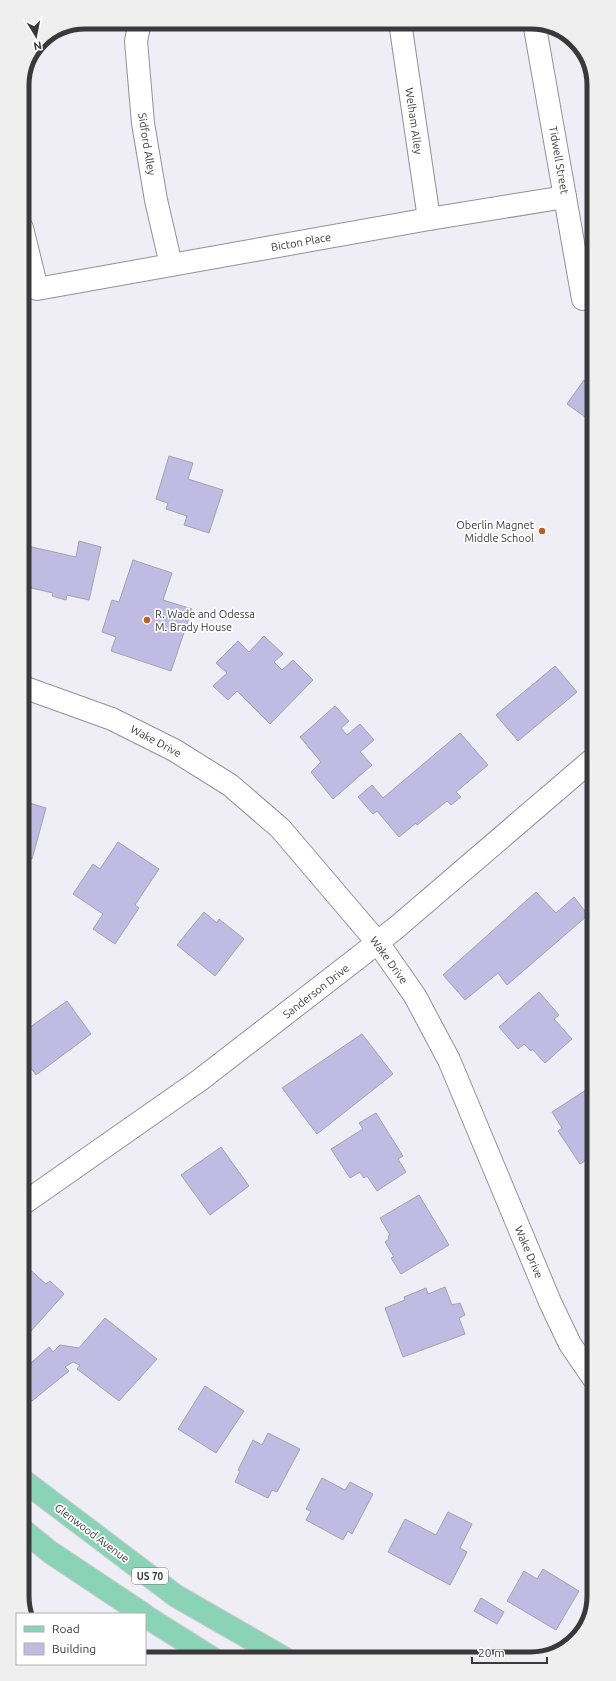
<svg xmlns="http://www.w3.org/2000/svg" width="616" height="1681" font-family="Ubuntu,sans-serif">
<rect width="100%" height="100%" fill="#efeef6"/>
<g fill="#c0bbe2" stroke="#a4a3aa">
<polygon points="584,380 592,386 592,422 567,404"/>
<polygon points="169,456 193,463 188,479 223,490 209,533 184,525 187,516 166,509 168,503 156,499"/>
<polygon points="79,541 101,547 89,600 67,595 66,600 52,596 53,593 23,586 23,545 76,557"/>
<polygon points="133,560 172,573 163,600 192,609 171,671 111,651 116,637 102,632 112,600 119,602"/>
<polygon points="264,636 283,654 274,662 282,670 293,660 313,680 270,724 237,691 228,700 213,686 227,673 216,663 238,641 249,652"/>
<polygon points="555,666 577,692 518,741 496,715"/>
<polygon points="335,706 349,721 341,728 347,735 360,724 374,740 360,752 372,765 333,799 311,772 321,762 300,737"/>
<polygon points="460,733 488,765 456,792 461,797 451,805 447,801 417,825 416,823 399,837 377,811 373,814 358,797 372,785 383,798"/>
<polygon points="23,801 46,808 32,859 23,857"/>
<polygon points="118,842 159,869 135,905 139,908 115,944 93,929 103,914 73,894 93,864 100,869"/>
<polygon points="536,892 556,913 574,897 588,915 507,985 498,973 465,1000 443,975"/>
<polygon points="204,912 217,923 219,919 244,939 215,976 177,945"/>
<polygon points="539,992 559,1015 554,1019 572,1039 545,1063 532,1049 531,1051 524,1044 518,1049 499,1027"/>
<polygon points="67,1001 91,1034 36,1075 23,1057 23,1032"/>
<polygon points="362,1034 393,1074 317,1134 282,1088"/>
<polygon points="589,1088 593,1095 593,1173 585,1161 580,1164 558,1131 562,1128 552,1112"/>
<polygon points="376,1113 403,1156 398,1159 406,1172 377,1191 367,1176 364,1178 360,1172 350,1178 331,1149 363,1129 359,1123"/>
<polygon points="221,1147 249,1186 210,1215 181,1175"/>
<polygon points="419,1195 449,1245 401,1274 391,1258 394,1257 385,1242 389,1239 388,1236 390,1235 380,1218"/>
<polygon points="27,1267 46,1284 50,1281 64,1294 24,1339 24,1271"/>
<polygon points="445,1287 452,1305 460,1303 465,1315 459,1318 465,1334 403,1357 385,1308 405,1300 404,1297 426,1288 428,1294"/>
<polygon points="105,1318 157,1359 119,1401 77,1369 80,1365 73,1362 65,1367 69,1371 27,1405 24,1401 24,1369 49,1347 53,1352 60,1345 79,1348"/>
<polygon points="205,1386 244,1411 216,1453 178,1429"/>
<polygon points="268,1433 300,1449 277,1492 272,1490 268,1498 235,1482 240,1471 238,1470 253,1440 262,1445"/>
<polygon points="322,1478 345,1490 350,1482 373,1494 352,1534 348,1531 343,1540 306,1520 311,1511 306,1509"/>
<polygon points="448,1512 472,1524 460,1548 467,1552 450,1585 388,1552 405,1519 436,1535"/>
<polygon points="594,1518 594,1530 588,1525"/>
<polygon points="543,1569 579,1591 556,1630 507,1601 524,1571 537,1579"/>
<polygon points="481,1598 504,1612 497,1624 474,1611"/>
</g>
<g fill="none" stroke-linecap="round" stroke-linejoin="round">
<defs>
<g id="minor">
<polyline points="140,22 136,41 143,123 156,200 171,265"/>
<polyline points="400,22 429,219"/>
<polyline points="534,22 583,299"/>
<polyline points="22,228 37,289 429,219 565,197"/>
<polyline points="23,687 112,719 174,750 230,785 280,828 378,943 415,996 449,1060 550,1302 570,1344 594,1379"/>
<polyline points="24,1203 200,1080 359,957 397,927 593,759"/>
</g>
<g id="primary">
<polyline points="24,1481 176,1596 284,1658"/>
<polyline points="24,1531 50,1552 143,1614"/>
<polyline points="145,1616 212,1658"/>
</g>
</defs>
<use href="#minor" stroke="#929198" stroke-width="24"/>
<use href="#primary" stroke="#ccc" stroke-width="24"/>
<use href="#minor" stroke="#fff" stroke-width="22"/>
<use href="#primary" stroke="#8ad3b7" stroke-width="22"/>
</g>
<g fill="#c05d22" stroke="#fff" stroke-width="1.5">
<circle cx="542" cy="531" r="4"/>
<circle cx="147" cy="620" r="4"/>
</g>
<g text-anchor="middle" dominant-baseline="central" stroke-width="3.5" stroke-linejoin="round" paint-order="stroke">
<rect fill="#fff" stroke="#747476" stroke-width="1" x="132" y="1568" width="36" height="16" rx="3"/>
<g font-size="10" font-weight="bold" fill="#39393b">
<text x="150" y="1576">US 70</text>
</g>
<g font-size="11" fill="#39393b" stroke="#fff">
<text transform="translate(414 121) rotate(82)">Welham Alley</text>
<text transform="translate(147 144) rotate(81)">Sidford Alley</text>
<text transform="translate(559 160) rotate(80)">Tidwell Street</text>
<text transform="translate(301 242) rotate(-10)">Bicton Place</text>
<text transform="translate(156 741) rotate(28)">Wake Drive</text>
<text transform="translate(389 960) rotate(54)">Wake Drive</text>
<text transform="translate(316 991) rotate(-38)">Sanderson Drive</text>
<text transform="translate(529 1252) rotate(67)">Wake Drive</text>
<text transform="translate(92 1533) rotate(37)">Glenwood Avenue</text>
</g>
<g font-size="11" fill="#39393b" stroke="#fff" text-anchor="end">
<text x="534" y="525">Oberlin Magnet<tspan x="534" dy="13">Middle School</tspan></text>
<text x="155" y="614" text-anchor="start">R. Wade and Odessa<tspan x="155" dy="13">M. Brady House</tspan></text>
</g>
</g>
<path d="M0 0H616V1681H0ZM85 29H531A56 56 0 0 1 587 85V1596A56 56 0 0 1 531 1652H85A56 56 0 0 1 29 1596V85A56 56 0 0 1 85 29Z" fill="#efefef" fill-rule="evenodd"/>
<path fill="none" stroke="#39393b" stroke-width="5" d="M85 29H531A56 56 0 0 1 587 85V1596A56 56 0 0 1 531 1652H85A56 56 0 0 1 29 1596V85A56 56 0 0 1 85 29Z"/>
<rect x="16" y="1613" width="130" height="52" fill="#ffffff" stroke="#b0b0b1"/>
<rect x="24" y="1626" width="20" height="6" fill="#8ad3b7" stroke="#b0b0b1"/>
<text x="52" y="1633" font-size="12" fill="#39393b">Road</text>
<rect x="24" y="1643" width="20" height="12" fill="#c0bbe2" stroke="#b0b0b1"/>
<text x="52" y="1653" font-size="12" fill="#39393b">Building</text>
<g transform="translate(36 36) rotate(170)" stroke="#ffffff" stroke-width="3" paint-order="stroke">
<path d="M0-3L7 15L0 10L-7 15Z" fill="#39393b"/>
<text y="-6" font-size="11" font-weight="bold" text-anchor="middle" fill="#39393b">N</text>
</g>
<path d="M472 1657v6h75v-6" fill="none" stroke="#39393b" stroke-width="2"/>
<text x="478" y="1657" font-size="12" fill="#39393b" stroke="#ffffff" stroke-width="3" paint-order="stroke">20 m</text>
</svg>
